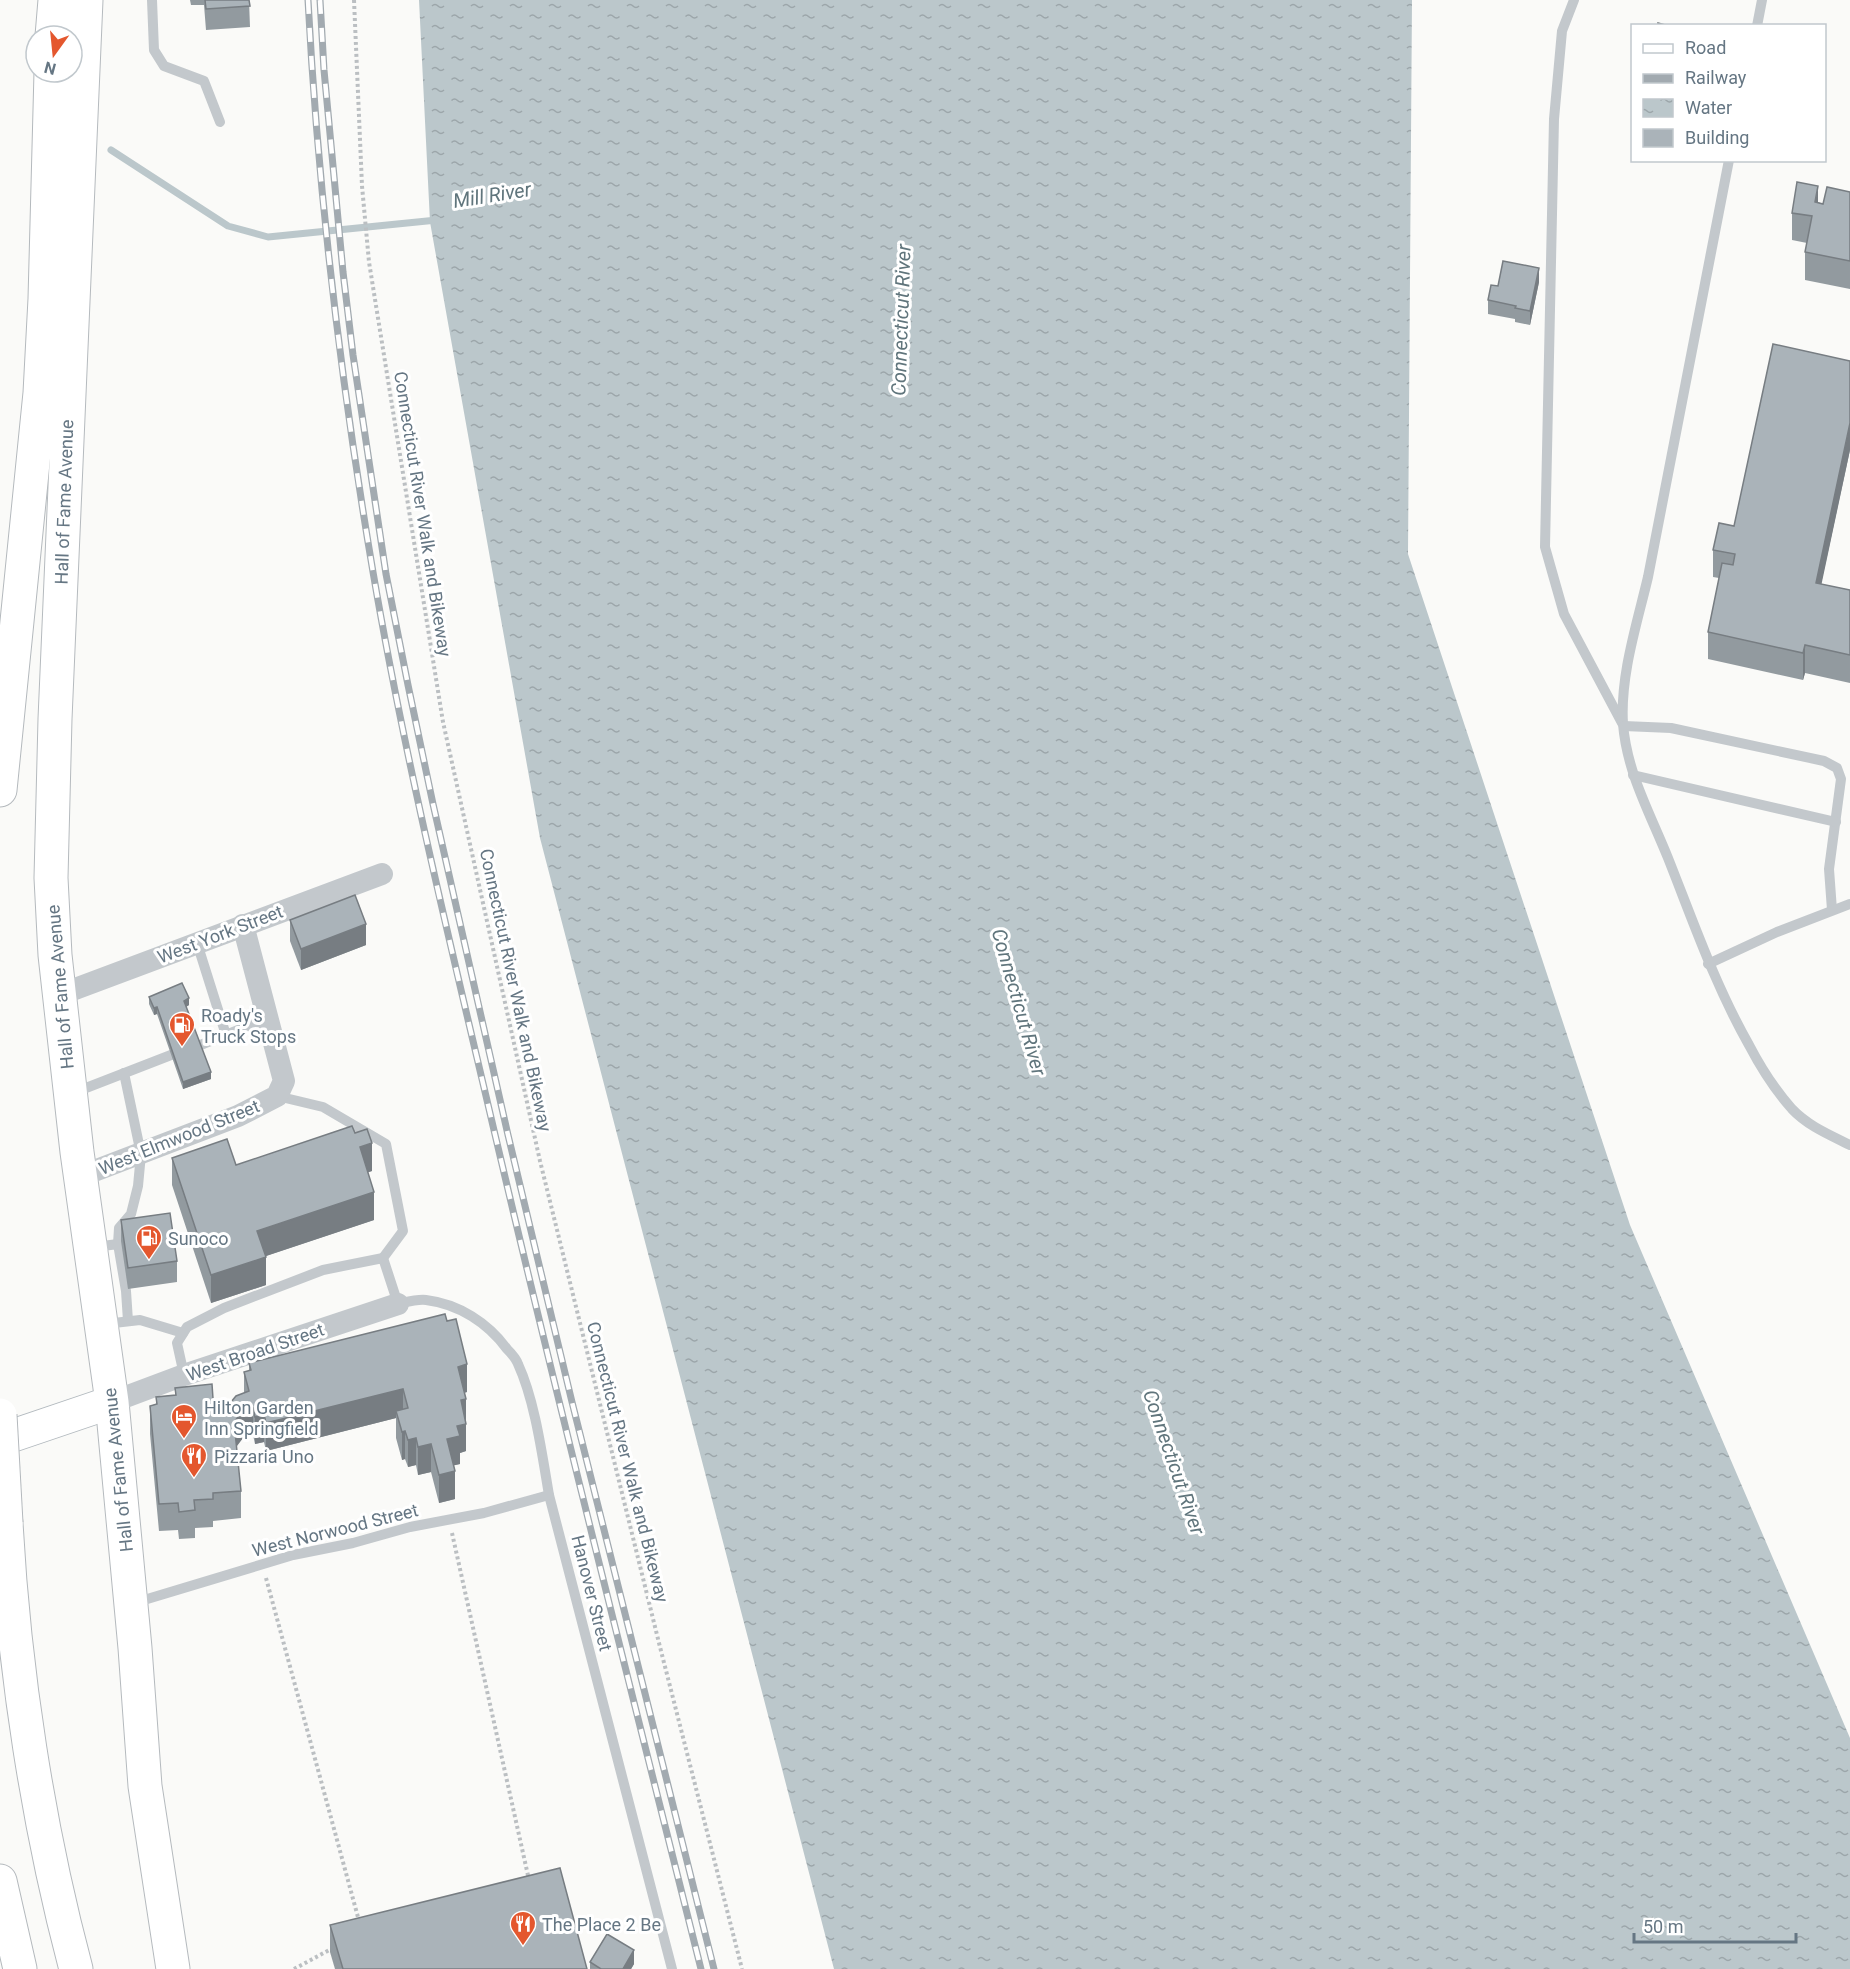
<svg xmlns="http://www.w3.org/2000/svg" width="1850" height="1969" font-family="Roboto,sans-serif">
<defs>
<pattern id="water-ripples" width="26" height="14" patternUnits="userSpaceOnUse" patternTransform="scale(1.5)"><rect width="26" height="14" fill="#bbc7cb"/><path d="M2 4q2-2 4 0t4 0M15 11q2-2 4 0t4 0" fill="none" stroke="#9ca6aa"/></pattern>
</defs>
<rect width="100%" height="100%" fill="#fafaf8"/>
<polygon fill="url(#water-ripples)" points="419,0 1412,0 1408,554 1630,1225 1850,1738 1850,1969 834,1969 540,838 430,222"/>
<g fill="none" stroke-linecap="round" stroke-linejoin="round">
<polyline stroke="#bbc7cb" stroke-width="7" points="111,150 228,226 268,237 437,220"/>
<defs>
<polyline id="secondary" points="0,1440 112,1402"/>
<polyline id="primary" points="86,0 55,719 51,878 55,955 77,1152 112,1402 135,1648 145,1786 173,1969"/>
<g id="motorway">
<polyline points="52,36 55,0"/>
<polyline points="0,790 40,393 45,299 51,72"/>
<path d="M6 1523C14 1670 38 1827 76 1969"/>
<polyline points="0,1881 20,1969"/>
</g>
</defs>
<use href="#secondary" stroke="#b3babf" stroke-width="34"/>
<use href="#primary" stroke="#b5babe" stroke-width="35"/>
<use href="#motorway" stroke="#b4b9bd" stroke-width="35"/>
<g stroke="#bbbfc2" stroke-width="4" stroke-dasharray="3 3" stroke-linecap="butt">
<polyline points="354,0 362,186 369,262 443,722 540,1161 659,1643 742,1969"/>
<polyline points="452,1533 529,1880"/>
<polyline points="266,1578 359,1921"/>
<polyline points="294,1969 333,1948"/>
</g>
<g stroke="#c3c8cc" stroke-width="10">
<polyline points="152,0 154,50 164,66 204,81 220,122"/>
<polyline points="1574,0 1562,31 1554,119 1545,547 1564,614 1622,723"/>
<polyline points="1757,26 1762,0"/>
<path d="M1729 160 1648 577C1637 624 1620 675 1623 724 1627 773 1650 813 1668 858 1693 921 1715 985 1749 1045 1761 1068 1775 1090 1792 1109 1808 1126 1830 1135 1850 1145"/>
<polyline points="1624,726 1671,728 1824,761 1837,768 1841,779 1829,869 1832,910"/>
<polyline points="1633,775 1836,822"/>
<polyline points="197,943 226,1035"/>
<polyline points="1708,964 1777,932 1850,904"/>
<polyline points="198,1046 268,1018"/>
<polyline points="73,1093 171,1055"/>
<polyline points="277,1096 323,1107 386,1144 403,1231 383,1258"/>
<polyline points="118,1244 119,1228 131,1214 138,1186 141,1154 124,1073"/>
<polyline points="95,1247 118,1244 126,1291 128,1321"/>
<polyline points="105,1324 140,1320 183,1333"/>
<path d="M184 1375 177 1343 187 1327 224 1308 323 1270 383 1258 398 1304C407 1302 417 1299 426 1300 459 1304 488 1323 507 1349 511 1353 516 1358 518 1364 535 1401 542 1454 549 1495L672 1969"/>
<polyline points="134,1603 293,1555 353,1543 410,1527 484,1513 549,1495"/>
</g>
<g stroke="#c3c8cc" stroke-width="22">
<polyline points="59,995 382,874"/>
<polyline points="81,1176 238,1116 277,1096 284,1081 243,925"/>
<polyline points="112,1402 184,1375 398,1304"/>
</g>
<use href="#secondary" stroke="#fff" stroke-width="32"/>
<use href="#primary" stroke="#fff" stroke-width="33"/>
<use href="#motorway" stroke="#fff" stroke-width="33"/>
<defs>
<g id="rail">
<path d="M308 0C318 192 341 383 373 572 403 748 445 922 486 1096 554 1388 628 1678 701 1969"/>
<polyline points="320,0 324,70 343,272 353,355 386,574 408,685 433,804 508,1135 572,1402 714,1969"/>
</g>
</defs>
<use href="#rail" stroke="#a2aab0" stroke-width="7"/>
<use href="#rail" stroke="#fff" stroke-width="4.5" stroke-dasharray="14" stroke-linecap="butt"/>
<defs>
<polyline id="motorway-bridge" points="0,1415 6,1523"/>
</defs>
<use href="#motorway-bridge" stroke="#b4b9bd" stroke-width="35" stroke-linecap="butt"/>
<use href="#motorway-bridge" stroke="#fff" stroke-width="33"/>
</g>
<g fill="#929a9f">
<polygon points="190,0 249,0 250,27 206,30 204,5 191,5"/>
<polygon points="1850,192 1850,289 1805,280 1805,252 1807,243 1792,240 1792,213 1818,202 1823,204"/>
<polygon points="1539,282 1530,325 1515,322 1515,319 1488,314 1488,300 1498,286"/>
<polygon points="1850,450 1821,584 1850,590 1850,683 1805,673 1803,680 1708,659 1708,632 1719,578 1713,577 1713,550 1734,526"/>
<polygon points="290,920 366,945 301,970 290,941"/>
<polygon points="149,997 189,1005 186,1007 211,1079 183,1089 157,1014 154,1015 149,1004"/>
<polygon points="172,1158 236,1165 372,1171 368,1172 374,1220 266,1256 266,1285 211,1303 172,1185"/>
<polygon points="121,1220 177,1261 177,1282 128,1289 121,1241"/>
<polygon points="249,1363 467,1392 464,1393 466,1399 466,1451 460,1453 460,1464 454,1465 455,1499 439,1503 431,1472 418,1475 416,1465 408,1467 405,1459 402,1460 396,1438 396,1418 266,1451 264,1442 255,1444 253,1435 243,1438 236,1446 241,1491 241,1518 213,1521 213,1527 195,1528 195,1538 179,1539 178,1530 159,1531 150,1434 150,1406 156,1404 156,1397 175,1395 175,1388 214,1413 222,1413 244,1393 244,1372 249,1371"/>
<polygon points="330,1925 587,1969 335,1969 330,1952"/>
<polygon points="590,1962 634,1964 631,1969 590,1969"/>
</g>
<g fill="#777d82">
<polygon points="1818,186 1818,214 1815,202"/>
<polygon points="1539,268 1539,282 1530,325 1530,311"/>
<polygon points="1850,423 1850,450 1816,610 1816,583"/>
<polygon points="1805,645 1805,673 1803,680 1803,653"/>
<polygon points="366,924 366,945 301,970 301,949"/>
<polygon points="189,998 189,1005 184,1008 184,1001"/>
<polygon points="157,1007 157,1014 154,1015 154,1008"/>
<polygon points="211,1072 211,1079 183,1089 183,1082"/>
<polygon points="372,1143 372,1171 360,1175 360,1147"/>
<polygon points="374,1192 374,1220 257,1259 257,1231"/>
<polygon points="266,1257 266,1285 211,1303 211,1275"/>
<polygon points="467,1364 467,1392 458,1394 458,1367"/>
<polygon points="403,1389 403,1416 396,1411 396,1418 266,1451 266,1423"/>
<polygon points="466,1399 466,1451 460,1453 460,1464 447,1467 447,1439 457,1426 461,1400"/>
<polygon points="253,1408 253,1435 243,1438 234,1450 234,1422 243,1411"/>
<polygon points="264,1414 264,1442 255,1444 255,1417"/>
<polygon points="405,1431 405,1459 402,1460 402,1432"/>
<polygon points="416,1438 416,1465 408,1467 408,1440"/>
<polygon points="431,1444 431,1472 418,1475 418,1447"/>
<polygon points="455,1471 455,1499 439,1503 439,1475"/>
<polygon points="634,1950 634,1964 631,1969 623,1969"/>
</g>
<g fill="#aab3b9" stroke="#777d82" stroke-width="1.5">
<polygon points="205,0 249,0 250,6 206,9"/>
<polygon points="1658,23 1669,26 1658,26"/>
<polygon points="1797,182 1818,186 1815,202 1823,204 1827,187 1850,192 1850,261 1805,252 1812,216 1792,213"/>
<polygon points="1503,261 1539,268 1530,311 1515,308 1516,306 1488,300 1491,285 1498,286"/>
<polygon points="1773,344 1850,361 1850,423 1816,583 1850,590 1850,655 1805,645 1803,653 1708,632 1722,563 1733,565 1735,554 1713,550 1719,523 1734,526"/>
<polygon points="355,895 366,924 301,949 290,920"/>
<polygon points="182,983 189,998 184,1001 211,1072 183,1082 157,1007 154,1008 149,997"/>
<polygon points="352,1126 355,1133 367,1129 372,1143 360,1147 374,1192 257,1231 266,1257 211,1275 172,1158 227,1139 236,1165"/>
<polygon points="170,1213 177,1261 128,1268 121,1220"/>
<polygon points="445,1314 447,1321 456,1319 467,1364 458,1367 466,1399 461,1400 466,1424 457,1426 460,1436 447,1439 455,1471 439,1475 431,1444 418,1447 416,1438 408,1440 405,1431 402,1432 396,1411 408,1408 403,1389 266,1423 264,1414 255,1417 253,1408 243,1411 234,1422 241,1491 213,1493 213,1499 194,1500 195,1510 179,1512 178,1503 159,1504 150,1406 157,1404 156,1397 176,1395 175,1388 212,1384 214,1413 222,1413 236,1396 249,1391 244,1372 251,1370 249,1363"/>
<polygon points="560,1868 587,1969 343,1969 330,1925"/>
<polygon points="607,1934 634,1950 623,1969 601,1969 590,1962"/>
</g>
<defs>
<symbol id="fuel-pin" viewBox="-11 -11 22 30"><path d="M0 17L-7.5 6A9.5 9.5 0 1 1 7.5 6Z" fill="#e4572e" stroke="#fff"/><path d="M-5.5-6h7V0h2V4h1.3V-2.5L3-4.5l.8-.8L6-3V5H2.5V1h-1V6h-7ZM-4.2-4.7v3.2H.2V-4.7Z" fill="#fff"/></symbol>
<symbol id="hotel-pin" viewBox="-11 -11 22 30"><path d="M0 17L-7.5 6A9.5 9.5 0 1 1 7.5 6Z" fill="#e4572e" stroke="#fff"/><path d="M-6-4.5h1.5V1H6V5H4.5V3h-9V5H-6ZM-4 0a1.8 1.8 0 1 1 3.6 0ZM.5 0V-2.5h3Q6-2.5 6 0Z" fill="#fff"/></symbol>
<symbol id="restaurant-pin" viewBox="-11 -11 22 30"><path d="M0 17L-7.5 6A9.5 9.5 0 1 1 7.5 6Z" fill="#e4572e" stroke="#fff"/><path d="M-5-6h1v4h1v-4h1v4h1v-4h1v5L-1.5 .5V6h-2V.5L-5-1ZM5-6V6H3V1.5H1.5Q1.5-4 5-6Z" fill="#fff"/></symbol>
</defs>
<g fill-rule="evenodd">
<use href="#fuel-pin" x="167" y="1010" width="30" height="40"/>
<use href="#fuel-pin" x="134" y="1223" width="30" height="40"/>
<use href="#hotel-pin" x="169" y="1402" width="30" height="40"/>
<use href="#restaurant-pin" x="179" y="1441" width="30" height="40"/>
<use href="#restaurant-pin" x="508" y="1909" width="30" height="40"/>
</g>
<g text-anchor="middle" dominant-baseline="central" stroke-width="6" stroke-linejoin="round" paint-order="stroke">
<g font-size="18" fill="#657683" stroke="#fff">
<text transform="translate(64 502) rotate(-88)">Hall of Fame Avenue</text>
<text transform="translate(423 514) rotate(81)">Connecticut River Walk and Bikeway</text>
<text transform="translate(220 934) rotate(-21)">West York Street</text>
<text transform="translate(60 987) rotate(-95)">Hall of Fame Avenue</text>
<text transform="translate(516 990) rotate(78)">Connecticut River Walk and Bikeway</text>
<text transform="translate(179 1137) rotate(-22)">West Elmwood Street</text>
<text transform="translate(255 1352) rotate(-19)">West Broad Street</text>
<text transform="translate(628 1462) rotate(76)">Connecticut River Walk and Bikeway</text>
<text transform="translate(118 1470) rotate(-96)">Hall of Fame Avenue</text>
<text transform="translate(335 1530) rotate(-14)">West Norwood Street</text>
<text transform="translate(592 1593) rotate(76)">Hanover Street</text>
</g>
<g font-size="18" fill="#657683" stroke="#fff" text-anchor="start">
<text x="201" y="1015">Roady's<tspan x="201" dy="21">Truck Stops</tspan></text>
<text x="168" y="1238">Sunoco</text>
<text x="204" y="1407">Hilton Garden<tspan x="204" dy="21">Inn Springfield</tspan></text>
<text x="214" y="1456">Pizzaria Uno</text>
<text x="542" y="1924">The Place 2 Be</text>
</g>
<g font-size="20" font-style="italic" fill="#60757c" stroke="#fff">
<text transform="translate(492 195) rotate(-9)">Mill River</text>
<text transform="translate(901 320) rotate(-88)">Connecticut River</text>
<text transform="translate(1019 1002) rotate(74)">Connecticut River</text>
<text transform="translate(1174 1462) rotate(71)">Connecticut River</text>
</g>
</g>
<rect x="1631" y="24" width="195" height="138" fill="#ffffff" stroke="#c1c8cd" stroke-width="1.5"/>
<rect x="1643" y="44" width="30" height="9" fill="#ffffff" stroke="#c1c8cd" stroke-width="1.5"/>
<text x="1685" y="54" font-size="18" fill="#657683">Road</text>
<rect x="1643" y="74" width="30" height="9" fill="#a2aab0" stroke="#c1c8cd" stroke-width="1.5"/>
<text x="1685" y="84" font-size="18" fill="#657683">Railway</text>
<rect x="1643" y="99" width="30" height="18" fill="url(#water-ripples)" stroke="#c1c8cd" stroke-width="1.5"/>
<text x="1685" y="114" font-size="18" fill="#657683">Water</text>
<rect x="1643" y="129" width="30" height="18" fill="#aab3b9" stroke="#c1c8cd" stroke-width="1.5"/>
<text x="1685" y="144" font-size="18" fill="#657683">Building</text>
<g transform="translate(54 54) rotate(195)"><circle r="28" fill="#ffffff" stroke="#c1c8cd" stroke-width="1.5"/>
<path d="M0-4.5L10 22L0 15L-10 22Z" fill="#e4572e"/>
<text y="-9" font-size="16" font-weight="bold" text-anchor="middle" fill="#657683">N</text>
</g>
<path d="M1634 1933v9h162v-9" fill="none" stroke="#657683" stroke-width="3"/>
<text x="1643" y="1933" font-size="18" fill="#657683" stroke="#ffffff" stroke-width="4.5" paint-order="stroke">50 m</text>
</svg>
